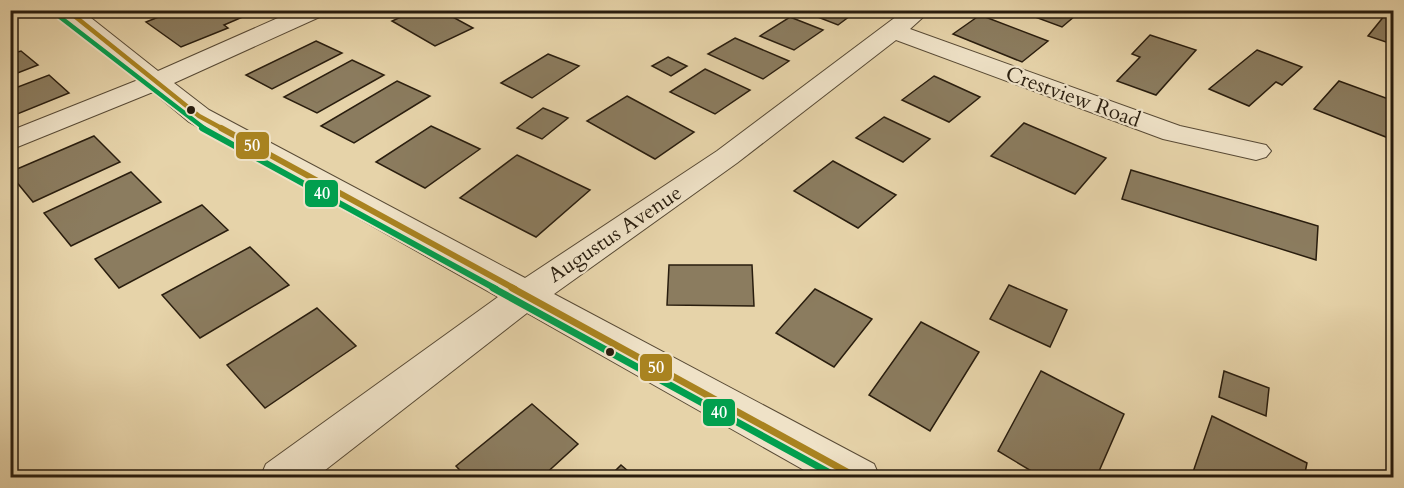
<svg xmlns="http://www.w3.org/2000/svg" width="1404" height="488" font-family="Cardo,serif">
<rect width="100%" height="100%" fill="#e6d3a9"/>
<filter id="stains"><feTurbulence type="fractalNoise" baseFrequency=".00333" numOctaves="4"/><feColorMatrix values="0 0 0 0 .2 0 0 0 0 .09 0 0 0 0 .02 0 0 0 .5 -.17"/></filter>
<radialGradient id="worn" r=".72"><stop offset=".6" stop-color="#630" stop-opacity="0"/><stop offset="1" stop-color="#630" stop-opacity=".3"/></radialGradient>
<g fill="#8b7c5f" stroke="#291d0e" stroke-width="1.5">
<polygon points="176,10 259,10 224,25 228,28 181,47 146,22"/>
<polygon points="416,10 440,10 473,28 435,46 392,21"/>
<polygon points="482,10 510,10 496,17"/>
<polygon points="815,10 858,10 838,25 810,14"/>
<polygon points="1016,10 1082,10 1062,27"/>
<polygon points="1389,10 1394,10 1392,44 1368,36"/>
<polygon points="980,15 1048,41 1022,62 953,34"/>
<polygon points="790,17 823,30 794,50 760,36"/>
<polygon points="1150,35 1196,50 1156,95 1117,81 1140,57 1132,54"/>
<polygon points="735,38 789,61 763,79 708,54"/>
<polygon points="316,41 342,53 272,89 246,75"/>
<polygon points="1257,50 1302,67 1282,85 1276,82 1249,106 1209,89"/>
<polygon points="21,51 38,65 10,76 10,54"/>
<polygon points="548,54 579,66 532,98 501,83"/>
<polygon points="668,57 687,66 671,76 652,66"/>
<polygon points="352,60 384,75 317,113 284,97"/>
<polygon points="705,69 750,90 715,114 670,92"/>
<polygon points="49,75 69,93 10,117 10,90"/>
<polygon points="934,76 980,97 949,122 902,100"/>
<polygon points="397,81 430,96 354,143 321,126"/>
<polygon points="1339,81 1394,101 1394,136 1391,139 1314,109"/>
<polygon points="627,96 694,132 655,159 587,121"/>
<polygon points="543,108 568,118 542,139 517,128"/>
<polygon points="884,117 930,139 903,162 856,138"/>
<polygon points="1024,123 1106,158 1075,194 991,156"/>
<polygon points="431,126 480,149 425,188 376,162"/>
<polygon points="94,136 120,162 33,202 10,174 10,172"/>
<polygon points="517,155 590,190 536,237 460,198"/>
<polygon points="833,161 896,195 858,228 794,191"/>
<polygon points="1131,170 1318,226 1316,260 1122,199"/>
<polygon points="131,172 161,202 71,246 44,213"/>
<polygon points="202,205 228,230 119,288 95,259"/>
<polygon points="250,247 289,285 200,338 162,295"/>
<polygon points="669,265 752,265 754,306 667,305"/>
<polygon points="1009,285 1067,310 1050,347 990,319"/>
<polygon points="815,289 872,319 834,367 776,333"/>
<polygon points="317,308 356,346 265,408 227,365"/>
<polygon points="921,322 979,352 930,431 869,395"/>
<polygon points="1041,371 1124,414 1096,478 1043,478 998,451"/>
<polygon points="1224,371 1269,388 1266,416 1219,397"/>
<polygon points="532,404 578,444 541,478 467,478 456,466"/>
<polygon points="1212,416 1307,463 1304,478 1191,478"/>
<polygon points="621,465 636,478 608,478"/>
</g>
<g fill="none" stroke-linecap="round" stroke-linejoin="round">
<defs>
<polygon id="minor" points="55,10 81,10 158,71 296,10 327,10 324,15 174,83 209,110 525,278 717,151 905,10 931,10 910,29 1180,126 1266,145 1271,151 1266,157 1256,160 1163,139 896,40 737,163 554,294 874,464 880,478 818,478 527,313 315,478 260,478 266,464 498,297 189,122 153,92 10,150 10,131 138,80"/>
</defs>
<use href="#minor" stroke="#584a35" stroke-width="2"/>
<use href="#minor" fill="#efe2c7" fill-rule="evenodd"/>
<defs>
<polyline id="bus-1-far2" points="67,10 199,116 223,129"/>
<polyline id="bus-1-far1" points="221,128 515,289"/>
<polyline id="bus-1" points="512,288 858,478"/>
<polyline id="bus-2-far2" points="60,17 205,129"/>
<polyline id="bus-2-far1" points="202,128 496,289"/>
<polyline id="bus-2" points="493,288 839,478"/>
</defs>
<use href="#bus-1-far2" stroke="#efe2c7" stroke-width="8"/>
<use href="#bus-1-far1" stroke="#efe2c7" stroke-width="10"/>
<use href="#bus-1" stroke="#efe2c7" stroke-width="11"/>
<use href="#bus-2-far2" stroke="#efe2c7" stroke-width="8"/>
<use href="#bus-2-far1" stroke="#efe2c7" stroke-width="10"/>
<use href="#bus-2" stroke="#efe2c7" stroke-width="11"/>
<use href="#bus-1-far2" stroke="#a98320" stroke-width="4.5"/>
<use href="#bus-1-far1" stroke="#a98320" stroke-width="6"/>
<use href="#bus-1" stroke="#a98320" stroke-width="7"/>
<use href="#bus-2-far2" stroke="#029f4e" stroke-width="4.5"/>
<use href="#bus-2-far1" stroke="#029f4e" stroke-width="6"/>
<use href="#bus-2" stroke="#029f4e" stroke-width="7"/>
</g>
<g fill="#291d0e" stroke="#efe2c7" stroke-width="2">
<circle cx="191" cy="110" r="5"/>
<circle cx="610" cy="352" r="5"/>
</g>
<g text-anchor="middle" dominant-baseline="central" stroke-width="4.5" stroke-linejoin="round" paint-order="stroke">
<g font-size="21" fill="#291d0e" stroke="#efe2c7">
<text transform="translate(1073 97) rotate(20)">Crestview Road</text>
<text transform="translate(615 234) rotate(-34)">Augustus Avenue</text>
</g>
</g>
<g stroke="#efe2c7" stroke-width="2">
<rect x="235" y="131" width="35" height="29" rx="6" fill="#a98320"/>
<rect x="304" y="179" width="35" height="29" rx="6" fill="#029f4e"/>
<rect x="639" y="353" width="34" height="29" rx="6" fill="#a98320"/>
<rect x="702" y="398" width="34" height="29" rx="6" fill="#029f4e"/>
</g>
<g font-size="16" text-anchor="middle" font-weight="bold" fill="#fff">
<text x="252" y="151">50</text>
<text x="322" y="199">40</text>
<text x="656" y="373">50</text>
<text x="719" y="418">40</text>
</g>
<rect width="1404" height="488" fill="none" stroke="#e6d3a9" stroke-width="36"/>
<rect x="12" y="12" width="1380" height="464" fill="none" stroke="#291d0e" stroke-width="3"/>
<rect x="18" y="18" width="1368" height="452" fill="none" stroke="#291d0e" stroke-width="1.5"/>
<rect width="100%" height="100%" filter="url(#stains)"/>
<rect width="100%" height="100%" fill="url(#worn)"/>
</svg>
